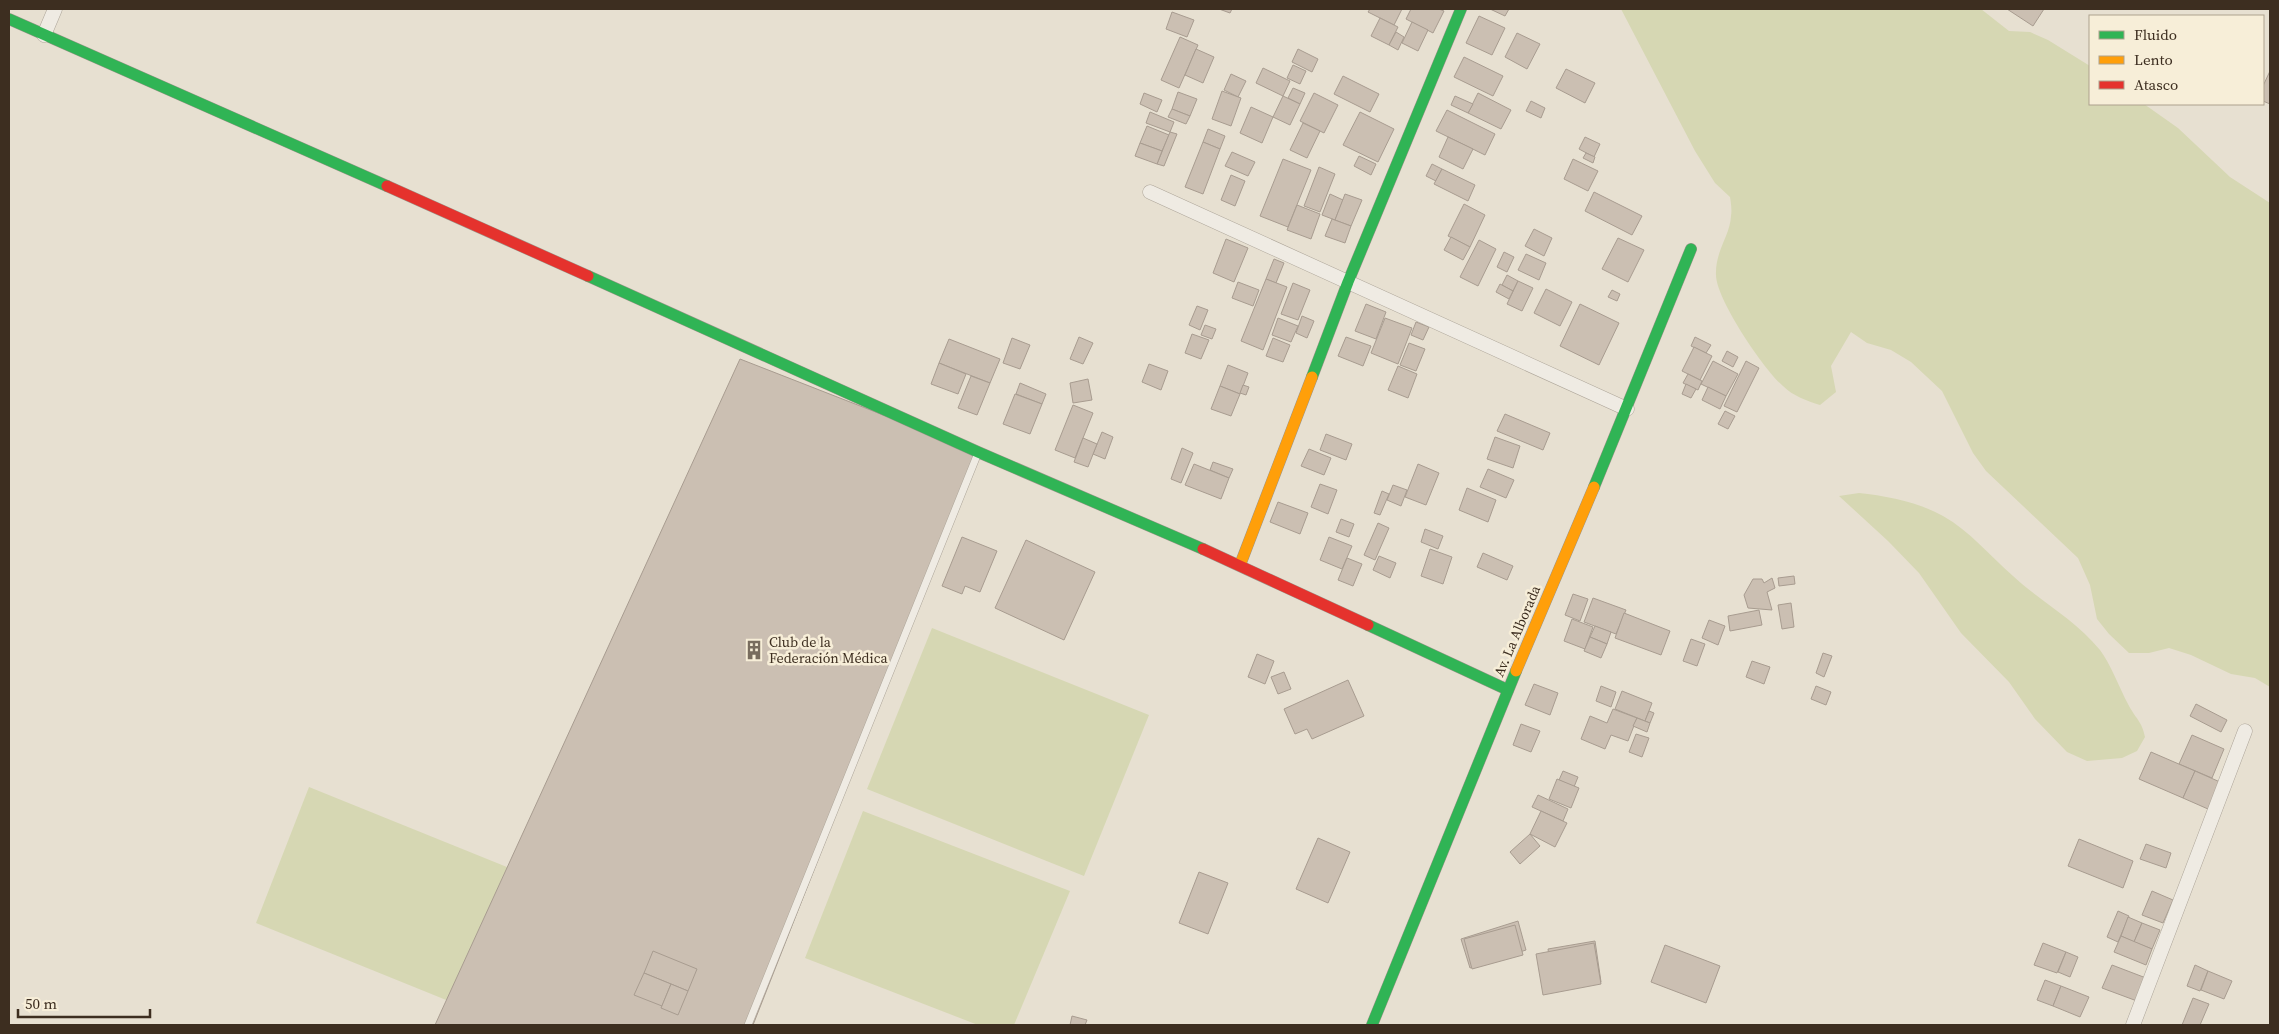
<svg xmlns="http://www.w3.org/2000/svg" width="2279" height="1034" font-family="'Source Serif 4',serif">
<rect width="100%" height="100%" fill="#e7e0d1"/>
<g fill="#d6d7b3">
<path d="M1621 9H1981L2009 31 2030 32 2048 40 2090 66V104H2144L2178 128 2230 177 2270 203V687L2255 678 2231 674 2191 655 2169 648 2149 653H2129L2109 634 2097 619 2090 585 2078 558 1986 471 1973 453 1942 391 1911 362 1891 350 1867 343 1851 332 1831 366 1836 392 1820 405C1807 401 1793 396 1783 386 1764 370 1716 299 1716 275 1715 251 1730 236 1731 216 1732 210 1731 203 1730 197L1715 183 1695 151Z"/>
<path d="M1859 493C1887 496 1918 502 1943 516 1970 531 1990 556 2013 576 2040 601 2076 620 2100 650 2110 663 2120 689 2128 704 2135 718 2142 721 2145 737L2137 751 2122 758 2087 761 2067 752 2035 719 2009 682 1961 633 1919 573 1888 541 1839 496Z"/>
<polygon points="932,628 1149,715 1084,876 867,789"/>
<polygon points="309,787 519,872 461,1006 256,923"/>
<polygon points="863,811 1070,891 1014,1025 978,1025 805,958"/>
</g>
<g fill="#cbbfb2" stroke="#a89c90">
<polygon points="1219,9 1232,9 1230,13"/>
<polygon points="1370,9 1402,9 1394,25 1368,12"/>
<polygon points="1411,9 1439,9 1444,11 1433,33 1406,19"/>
<polygon points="1490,9 1509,9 1505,16"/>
<polygon points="2007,9 2044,9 2033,26"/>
<polygon points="1172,12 1194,20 1187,37 1166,29"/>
<polygon points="1479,16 1505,28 1492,55 1466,43"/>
<polygon points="1380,18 1398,27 1389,45 1371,36"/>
<polygon points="1412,22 1428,30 1418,51 1402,43"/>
<polygon points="1396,32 1404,37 1398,50 1389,45"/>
<polygon points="1517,33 1540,44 1527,69 1505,57"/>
<polygon points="1180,37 1198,45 1179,88 1161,80"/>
<polygon points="1196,49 1214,57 1203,83 1185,75"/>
<polygon points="1298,49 1318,59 1312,72 1292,62"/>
<polygon points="1464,57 1503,76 1493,96 1454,77"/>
<polygon points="1293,65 1306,71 1300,84 1287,78"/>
<polygon points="1263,68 1290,81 1283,96 1256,83"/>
<polygon points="1566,69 1595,83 1585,103 1556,88"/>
<polygon points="2270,71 2270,104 2263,101 2263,86"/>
<polygon points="1231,74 1246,81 1238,97 1224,90"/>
<polygon points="1343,76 1379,94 1370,112 1334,94"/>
<polygon points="1293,88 1305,93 1300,104 1288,98"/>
<polygon points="1222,91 1241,98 1231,126 1212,119"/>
<polygon points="1178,92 1197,99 1190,116 1172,109"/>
<polygon points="1144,93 1162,100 1157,112 1140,104"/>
<polygon points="1314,93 1338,105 1324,133 1300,121"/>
<polygon points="1478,93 1511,110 1501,129 1468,113"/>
<polygon points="1283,96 1300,104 1290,125 1273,117"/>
<polygon points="1455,96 1473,104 1468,113 1451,105"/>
<polygon points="1531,101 1545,108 1541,118 1526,111"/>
<polygon points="1251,107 1273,117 1262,143 1240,133"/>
<polygon points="1172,109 1190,116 1186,124 1168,117"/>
<polygon points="1447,110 1495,134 1485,155 1436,131"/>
<polygon points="1150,112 1174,122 1170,132 1146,123"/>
<polygon points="1360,112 1394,129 1378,162 1343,145"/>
<polygon points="1303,123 1320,131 1307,158 1290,150"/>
<polygon points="1147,126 1169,135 1162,151 1140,143"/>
<polygon points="1208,129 1225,136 1220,149 1203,142"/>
<polygon points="1170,132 1177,134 1164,166 1157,164"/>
<polygon points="1448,137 1473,149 1463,169 1439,157"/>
<polygon points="1585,137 1600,144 1594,157 1579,149"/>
<polygon points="1203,142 1220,149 1203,194 1185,187"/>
<polygon points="1140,143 1162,151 1157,164 1135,156"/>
<polygon points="1232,152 1255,162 1248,176 1225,166"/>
<polygon points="1586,153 1595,157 1593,163 1583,158"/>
<polygon points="1359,156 1376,164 1371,175 1354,166"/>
<polygon points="1283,159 1311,170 1288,227 1260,216"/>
<polygon points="1573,159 1598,171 1588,191 1564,179"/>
<polygon points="1432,164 1442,169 1436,181 1426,176"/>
<polygon points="1319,167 1335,174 1320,212 1304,206"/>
<polygon points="1442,169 1475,185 1468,201 1434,184"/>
<polygon points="1231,175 1245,181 1235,206 1221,200"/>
<polygon points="1594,192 1642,216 1632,235 1585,211"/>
<polygon points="1330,194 1343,200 1335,220 1322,215"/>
<polygon points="1345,194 1362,200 1351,226 1335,220"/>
<polygon points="1464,204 1485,215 1470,247 1448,236"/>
<polygon points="1297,205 1320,214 1311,239 1287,230"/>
<polygon points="1332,219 1351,226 1345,243 1325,236"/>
<polygon points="1534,229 1552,238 1544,256 1525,246"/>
<polygon points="1451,237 1470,247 1463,260 1444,250"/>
<polygon points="1618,238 1644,250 1628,282 1602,269"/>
<polygon points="1226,239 1248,248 1234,282 1213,273"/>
<polygon points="1479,240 1496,249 1478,286 1460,277"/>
<polygon points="1504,252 1514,257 1507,272 1497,267"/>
<polygon points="1526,254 1546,263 1539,280 1518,270"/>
<polygon points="1274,259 1284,263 1276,283 1266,279"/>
<polygon points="1507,275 1518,281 1513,291 1502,285"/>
<polygon points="1266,279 1287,287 1263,350 1241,341"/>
<polygon points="1518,281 1533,288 1522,311 1507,304"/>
<polygon points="1238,282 1259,290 1253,306 1232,298"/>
<polygon points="1293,283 1310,290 1298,320 1281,314"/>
<polygon points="1500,284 1513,291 1509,299 1496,292"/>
<polygon points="1546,289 1572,302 1560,326 1534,313"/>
<polygon points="1612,290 1620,294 1617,301 1608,297"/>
<polygon points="1366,304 1386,312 1376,339 1355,331"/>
<polygon points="1580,304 1619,323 1599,365 1560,346"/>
<polygon points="1197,306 1208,310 1200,330 1189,325"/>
<polygon points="1302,316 1314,321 1307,338 1296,333"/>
<polygon points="1278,318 1298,326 1291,342 1272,335"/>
<polygon points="1385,318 1412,328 1398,364 1371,353"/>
<polygon points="1416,322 1429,327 1423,340 1411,335"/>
<polygon points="1205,325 1216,329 1212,339 1201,335"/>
<polygon points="1192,334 1209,340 1201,359 1185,353"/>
<polygon points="1079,337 1093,343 1083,364 1070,359"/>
<polygon points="1346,337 1371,346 1363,366 1338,356"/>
<polygon points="1695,337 1711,345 1706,353 1691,346"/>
<polygon points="1012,338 1030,345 1020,369 1003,363"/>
<polygon points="1273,338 1290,345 1283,362 1266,356"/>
<polygon points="949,339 1000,359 990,383 939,363"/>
<polygon points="1409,343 1425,349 1416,371 1400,365"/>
<polygon points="1694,347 1712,356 1700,380 1682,371"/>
<polygon points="1727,351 1738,357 1733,367 1722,361"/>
<polygon points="740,359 978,452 753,1025 435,1025"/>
<polygon points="1713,361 1738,374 1726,396 1701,384"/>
<polygon points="1746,361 1759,368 1737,412 1724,406"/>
<polygon points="939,363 966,374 958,394 931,384"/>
<polygon points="1149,364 1168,371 1161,390 1142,382"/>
<polygon points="1228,365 1248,373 1240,394 1220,386"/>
<polygon points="1398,366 1417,374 1408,398 1388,390"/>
<polygon points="1688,374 1702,381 1698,390 1683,383"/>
<polygon points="971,376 990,383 977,415 958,408"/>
<polygon points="1088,379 1092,400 1073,403 1070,383"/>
<polygon points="1020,383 1046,394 1042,404 1016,394"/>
<polygon points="1686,384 1696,389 1691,398 1682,394"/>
<polygon points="1243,385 1249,387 1246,395 1240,393"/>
<polygon points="1220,386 1240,394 1231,416 1211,409"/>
<polygon points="1708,387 1726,396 1720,409 1702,400"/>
<polygon points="1015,394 1042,404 1030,434 1003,424"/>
<polygon points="1073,405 1093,413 1075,458 1055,450"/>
<polygon points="1725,411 1735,416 1728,429 1718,424"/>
<polygon points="1505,414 1550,433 1543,450 1497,431"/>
<polygon points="1102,432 1113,437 1105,459 1093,454"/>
<polygon points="1326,434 1352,444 1346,460 1320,450"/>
<polygon points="1495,437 1520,446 1513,468 1487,459"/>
<polygon points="1083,438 1097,444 1088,467 1074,462"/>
<polygon points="1182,448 1193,453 1181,483 1171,479"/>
<polygon points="1309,449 1331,458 1324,475 1301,466"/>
<polygon points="1213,462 1233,469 1229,478 1210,470"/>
<polygon points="1194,464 1229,478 1221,499 1185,485"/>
<polygon points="1418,464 1439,473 1426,505 1405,497"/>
<polygon points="1488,469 1514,480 1506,498 1480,487"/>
<polygon points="1320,484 1337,490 1328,514 1311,507"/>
<polygon points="1393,485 1407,490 1401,506 1387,500"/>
<polygon points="1467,488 1496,500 1488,522 1459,510"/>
<polygon points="1382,491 1389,494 1380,515 1374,513"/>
<polygon points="1278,502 1308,513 1300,534 1270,522"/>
<polygon points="1341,519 1354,524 1349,537 1336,532"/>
<polygon points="1378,523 1389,528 1375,560 1364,555"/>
<polygon points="1425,529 1443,536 1438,549 1421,542"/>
<polygon points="962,537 997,551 980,592 965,586 962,594 942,586"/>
<polygon points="1329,537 1352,546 1342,569 1320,560"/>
<polygon points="1026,540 1095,572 1064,640 995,608"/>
<polygon points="1430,549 1452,557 1443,584 1421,576"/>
<polygon points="1483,553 1513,566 1507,580 1477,567"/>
<polygon points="1379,556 1396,563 1390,578 1373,570"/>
<polygon points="1347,558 1362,564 1353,586 1338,580"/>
<polygon points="1794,576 1795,584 1779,586 1778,578"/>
<polygon points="1772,578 1775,588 1767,592 1772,610 1748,608 1744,595 1753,579 1762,579 1764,583"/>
<polygon points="1573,594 1588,599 1580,621 1565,615"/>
<polygon points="1593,598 1626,610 1616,634 1584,622"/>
<polygon points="1791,603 1794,627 1782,629 1778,605"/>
<polygon points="1759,610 1762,625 1730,631 1728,616"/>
<polygon points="1624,613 1670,631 1661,655 1615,638"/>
<polygon points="1572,619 1593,627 1585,649 1564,641"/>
<polygon points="1709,620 1725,626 1718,645 1702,638"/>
<polygon points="1595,626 1611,632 1607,644 1590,637"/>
<polygon points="1590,637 1607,644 1601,658 1584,651"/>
<polygon points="1691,639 1705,644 1697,666 1683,661"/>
<polygon points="1823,653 1832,656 1824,677 1816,673"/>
<polygon points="1257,654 1274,661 1265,684 1248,677"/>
<polygon points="1752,661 1770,667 1764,684 1746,677"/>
<polygon points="1284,672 1291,689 1278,694 1271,677"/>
<polygon points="1348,680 1364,716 1312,739 1307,729 1295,734 1284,709"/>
<polygon points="1534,684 1558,693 1550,715 1525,705"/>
<polygon points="1601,686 1616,692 1611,707 1596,701"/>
<polygon points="1816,686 1831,692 1826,705 1811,699"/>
<polygon points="1622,691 1652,703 1645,721 1615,709"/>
<polygon points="2196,704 2227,720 2221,732 2190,716"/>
<polygon points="1613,709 1637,718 1628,741 1611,735 1605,749 1581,739 1590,716 1607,723"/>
<polygon points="1649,711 1654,713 1650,723 1645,721"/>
<polygon points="1637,718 1650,723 1647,732 1633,726"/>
<polygon points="1521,724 1540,731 1531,752 1513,745"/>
<polygon points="1636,734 1649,738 1642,757 1629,752"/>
<polygon points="2192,735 2224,749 2212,778 2179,764"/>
<polygon points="2151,752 2195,771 2183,798 2139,779"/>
<polygon points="1563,771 1578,777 1574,787 1559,780"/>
<polygon points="2195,771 2220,782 2208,809 2183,798"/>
<polygon points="1557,779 1579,788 1571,808 1549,799"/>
<polygon points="1538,795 1568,809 1563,821 1532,807"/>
<polygon points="1541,811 1567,823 1555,847 1530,834"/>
<polygon points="1530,834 1540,846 1520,864 1510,852"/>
<polygon points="1318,838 1350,852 1328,903 1296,889"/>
<polygon points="2079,839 2133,861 2123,888 2068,866"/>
<polygon points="2146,844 2171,853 2166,868 2140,859"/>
<polygon points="1199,872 1228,883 1208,934 1179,923"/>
<polygon points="2152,891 2173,900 2163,923 2142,915"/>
<polygon points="2118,911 2129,916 2118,942 2107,937"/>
<polygon points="2128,917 2142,923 2134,942 2121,936"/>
<polygon points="1518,921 1526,950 1470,968 1461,939"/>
<polygon points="2142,923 2160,930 2152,949 2134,942"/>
<polygon points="1515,925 1523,955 1472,969 1464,939"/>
<polygon points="2121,936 2152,949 2146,965 2114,952"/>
<polygon points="1595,941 1601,982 1554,989 1548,949"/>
<polygon points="1594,943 1601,984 1543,995 1536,954"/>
<polygon points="2043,943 2066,952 2057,973 2034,965"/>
<polygon points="1665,945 1720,966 1706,1003 1651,982"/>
<polygon points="653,951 697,969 688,991 644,973"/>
<polygon points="2066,952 2078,957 2070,977 2058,972"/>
<polygon points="2112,965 2146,978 2137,1001 2102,988"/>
<polygon points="2195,965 2208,971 2200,991 2187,986"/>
<polygon points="2208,971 2232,981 2224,999 2201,990"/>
<polygon points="644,973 671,984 662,1006 634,995"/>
<polygon points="2045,980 2061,986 2053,1006 2037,1000"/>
<polygon points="671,984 688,991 678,1015 661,1008"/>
<polygon points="2061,986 2089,997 2080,1017 2053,1006"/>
<polygon points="2193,998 2209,1004 2200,1025 2182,1025"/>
<polygon points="1072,1016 1087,1020 1085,1025 1070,1025"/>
</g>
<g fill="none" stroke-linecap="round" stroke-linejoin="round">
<defs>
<polyline id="lane" points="748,1025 978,453"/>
<g id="street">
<polyline points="44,35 55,9"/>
<polyline points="1150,192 1627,409"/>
<polyline points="2133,1025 2245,731"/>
</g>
<g id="fast">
<polyline points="9,19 387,186"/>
<polyline points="588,276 978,452 1203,549"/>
<polyline points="1312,377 1348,282 1461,9"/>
<polyline points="1594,487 1691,249"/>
<polyline points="1368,625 1508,690"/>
<polyline points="1372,1025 1516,671"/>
</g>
<g id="slow">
<polyline points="1240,565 1312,377"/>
<polyline points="1516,671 1594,487"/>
</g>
<g id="jam">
<polyline points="387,186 588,276"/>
<polyline points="1203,549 1368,625"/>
</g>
</defs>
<use href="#lane" stroke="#ada599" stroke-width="8"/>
<use href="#street" stroke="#ada599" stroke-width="15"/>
<use href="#fast" stroke="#9c958a" stroke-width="12"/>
<use href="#slow" stroke="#9c958a" stroke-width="12"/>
<use href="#jam" stroke="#9c958a" stroke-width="12"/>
<use href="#lane" stroke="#efebe3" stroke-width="7"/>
<use href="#street" stroke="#efebe3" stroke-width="14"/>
<use href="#fast" stroke="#30b455" stroke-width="11"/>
<use href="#slow" stroke="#ff9f0a" stroke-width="11"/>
<use href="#jam" stroke="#e5322d" stroke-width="11"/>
</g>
<defs>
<symbol id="building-bare" viewBox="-9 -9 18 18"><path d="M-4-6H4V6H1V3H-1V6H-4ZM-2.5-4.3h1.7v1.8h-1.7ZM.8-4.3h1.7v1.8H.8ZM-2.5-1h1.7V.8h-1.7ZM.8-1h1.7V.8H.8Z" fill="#786c5e" stroke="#f7eed8" stroke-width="2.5" paint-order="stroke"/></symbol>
</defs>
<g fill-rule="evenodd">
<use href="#building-bare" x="740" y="636" width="28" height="28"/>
</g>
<g text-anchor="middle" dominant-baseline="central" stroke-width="5" stroke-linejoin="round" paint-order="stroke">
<g font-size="14" fill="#3d2e20" stroke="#f7eed8">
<text transform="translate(1517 631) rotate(-67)">Av. La Alborada</text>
</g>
<g font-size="14" fill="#3d2e20" stroke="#f7eed8" text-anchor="start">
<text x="769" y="642">Club de la<tspan x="769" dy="16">Federación Médica</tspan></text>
</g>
</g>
<rect width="2279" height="1034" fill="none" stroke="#3d2e20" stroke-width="20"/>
<rect x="2089" y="15" width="175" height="90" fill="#f7eed8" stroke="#ada18e"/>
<rect x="2099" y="31" width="25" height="8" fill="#30b455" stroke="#ada18e"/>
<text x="2134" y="40" font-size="15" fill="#3d2e20">Fluido</text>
<rect x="2099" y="56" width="25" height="8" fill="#ff9f0a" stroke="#ada18e"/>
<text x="2134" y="65" font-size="15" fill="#3d2e20">Lento</text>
<rect x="2099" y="81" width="25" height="8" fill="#e5322d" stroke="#ada18e"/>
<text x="2134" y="90" font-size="15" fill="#3d2e20">Atasco</text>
<path d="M18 1009v8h132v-8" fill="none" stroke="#3d2e20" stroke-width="2.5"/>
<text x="25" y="1009" font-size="15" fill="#3d2e20" stroke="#f7eed8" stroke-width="4" paint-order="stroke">50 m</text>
</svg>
